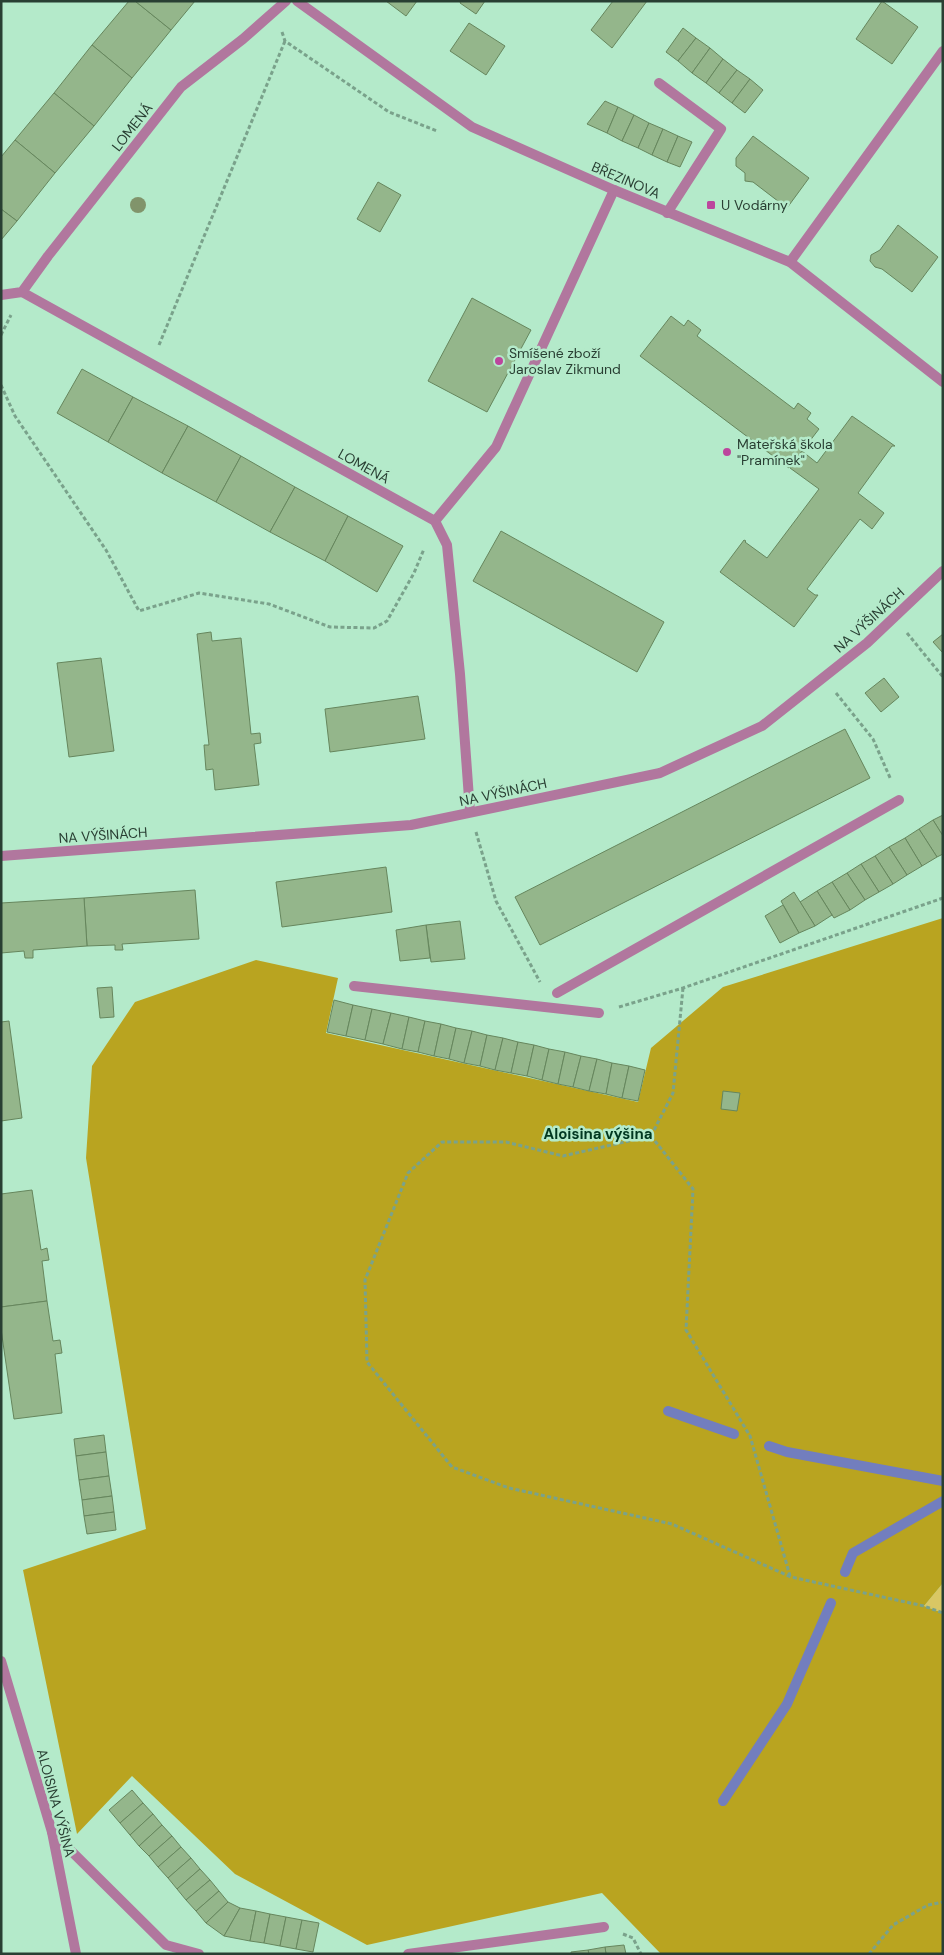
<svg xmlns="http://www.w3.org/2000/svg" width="944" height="1955" font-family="'DM Sans',sans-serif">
<rect width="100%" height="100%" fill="#b4eaca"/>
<polygon fill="#d9c764" points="943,1583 943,1613 924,1606"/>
<polygon fill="#b9a420" points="943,918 943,1583 924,1606 943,1613 943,1954 661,1954 602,1893 367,1945 235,1874 132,1776 77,1834 23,1570 146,1529 86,1158 92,1066 135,1002 256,960 338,978 326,1033 638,1102 651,1048 723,987"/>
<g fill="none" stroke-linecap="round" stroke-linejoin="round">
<g stroke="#727ebe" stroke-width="10">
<polyline points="668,1411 734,1434"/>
<polyline points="769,1446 787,1452 943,1481"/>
<polyline points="845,1572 853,1553 943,1501"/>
<polyline points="723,1801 787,1704 831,1603"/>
</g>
</g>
<g fill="#94b68b" stroke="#66865d">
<polygon points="129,1 135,1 171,30 132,78 92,45"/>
<polygon points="135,1 195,1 171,30"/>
<polygon points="386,1 417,1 406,16"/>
<polygon points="461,1 485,1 476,14 460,3"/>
<polygon points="613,1 647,1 612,48 591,30"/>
<polygon points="882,1 918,27 892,64 856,39"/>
<polygon points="469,23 505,46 486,75 450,51"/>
<polygon points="683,28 696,38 678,61 666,52"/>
<polygon points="696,38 710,48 692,73 678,61"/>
<polygon points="92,45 132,78 94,126 54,93"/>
<polygon points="710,48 723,59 706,83 692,73"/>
<polygon points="723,59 737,70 719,93 706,83"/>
<polygon points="737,70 750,79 732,103 719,93"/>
<polygon points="750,79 763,90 745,113 732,103"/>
<polygon points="54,93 94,126 55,173 15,140"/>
<polygon points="605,101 618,107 607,133 587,124"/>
<polygon points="618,107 634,115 622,141 607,133"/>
<polygon points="634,115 649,123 638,148 622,141"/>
<polygon points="649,123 663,129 652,155 638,148"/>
<polygon points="663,129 678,136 667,162 652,155"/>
<polygon points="678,136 692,142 680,167 667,162"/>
<polygon points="753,136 809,178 787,208 753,182 745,181 745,173 736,166 736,158"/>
<polygon points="15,140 55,173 17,221 1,209 1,157"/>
<polygon points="378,182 401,195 380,232 357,219"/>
<polygon points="1,209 17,221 1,240"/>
<polygon points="898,225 938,257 912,292 882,269 875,267 870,261 871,255 880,250"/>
<polygon points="472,298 531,330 487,412 428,381"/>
<polygon points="671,316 684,326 688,320 701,330 697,336 794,409 798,403 811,413 807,419 819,429 789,468 640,356"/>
<polygon points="82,369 133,397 108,442 57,413"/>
<polygon points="133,397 188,426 162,473 108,442"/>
<polygon points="852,416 895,446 892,446 858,493 884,513 872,529 860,519 807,589 815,595 818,595 794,627 720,572 744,540 746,541 745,542 767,558 819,489 790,468 802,451 817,463"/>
<polygon points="188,426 241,456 216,502 162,473"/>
<polygon points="241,456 295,487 270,532 216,502"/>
<polygon points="295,487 348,516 325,561 270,532"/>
<polygon points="348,516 403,546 377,592 325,561"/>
<polygon points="501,531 664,622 637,672 473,581"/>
<polygon points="211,632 212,641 241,638 251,734 260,733 261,743 254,744 259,785 215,790 213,769 206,770 204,745 209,745 197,634"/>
<polygon points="943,634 943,653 933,642"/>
<polygon points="101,658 114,751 69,757 57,663"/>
<polygon points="884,678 899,697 881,712 865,693"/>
<polygon points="418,696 425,739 330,752 325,709"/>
<polygon points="845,729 870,778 540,945 515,897"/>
<polygon points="943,815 943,836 933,820"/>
<polygon points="933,820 943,836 943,854 937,857 919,829"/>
<polygon points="919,829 937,857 922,866 905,838"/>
<polygon points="905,838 922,866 907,875 889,847"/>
<polygon points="889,847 907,875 893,884 875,856"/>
<polygon points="875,856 893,884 879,892 861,864"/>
<polygon points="861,864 879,892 865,900 847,873"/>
<polygon points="386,867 392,912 282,927 276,882"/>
<polygon points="847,873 865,900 850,910 832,882"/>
<polygon points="832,882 850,910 834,918 817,891"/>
<polygon points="195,890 199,939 122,944 123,950 115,950 115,945 87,946 84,898"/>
<polygon points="817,891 832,915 815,926 800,902"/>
<polygon points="794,892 815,926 799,933 781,901"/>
<polygon points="84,898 87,946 33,950 33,958 25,958 24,951 1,953 1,903"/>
<polygon points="783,905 799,933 780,943 765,916"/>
<polygon points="460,921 465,959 431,962 426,925"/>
<polygon points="426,925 430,958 400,961 396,930"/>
<polygon points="112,987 114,1017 100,1018 97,988"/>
<polygon points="334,1000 353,1005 346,1036 327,1032"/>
<polygon points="353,1005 372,1009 365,1040 346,1036"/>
<polygon points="372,1009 391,1013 383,1044 365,1040"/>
<polygon points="391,1013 409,1017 402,1049 383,1044"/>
<polygon points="409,1017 425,1021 418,1052 402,1049"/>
<polygon points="9,1021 22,1118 1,1121 1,1022"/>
<polygon points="425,1021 441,1024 434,1056 418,1052"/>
<polygon points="441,1024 456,1028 449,1059 434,1056"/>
<polygon points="456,1028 472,1031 464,1063 449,1059"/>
<polygon points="472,1031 487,1035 480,1066 464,1063"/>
<polygon points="487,1035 503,1038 495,1070 480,1066"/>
<polygon points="503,1038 518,1042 511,1073 495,1070"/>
<polygon points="518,1042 534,1045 527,1076 511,1073"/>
<polygon points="534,1045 549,1049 542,1080 527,1076"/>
<polygon points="549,1049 565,1052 558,1084 542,1080"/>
<polygon points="565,1052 581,1056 573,1087 558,1084"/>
<polygon points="581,1056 597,1059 589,1091 573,1087"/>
<polygon points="597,1059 612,1063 606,1094 589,1091"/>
<polygon points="612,1063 629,1066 622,1098 606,1094"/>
<polygon points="629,1066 645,1070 638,1101 622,1098"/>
<polygon points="723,1091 740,1093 737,1111 721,1109"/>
<polygon points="32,1190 41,1250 47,1248 49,1260 42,1261 47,1301 1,1307 1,1194"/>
<polygon points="47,1301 53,1341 60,1340 62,1353 55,1354 62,1413 14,1419 1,1329 1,1307"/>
<polygon points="104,1435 106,1452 76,1456 74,1439"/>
<polygon points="106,1452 109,1476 79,1480 76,1456"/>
<polygon points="109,1476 112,1496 82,1500 79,1480"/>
<polygon points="112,1496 114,1512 84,1516 82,1500"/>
<polygon points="114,1512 116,1530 87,1534 84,1516"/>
<polygon points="132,1790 143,1803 120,1823 109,1810"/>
<polygon points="143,1803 153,1814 130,1835 120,1823"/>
<polygon points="153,1814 162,1825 139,1846 130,1835"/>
<polygon points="162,1825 172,1836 149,1856 139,1846"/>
<polygon points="172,1836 181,1847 158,1867 149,1856"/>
<polygon points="181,1847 191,1858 168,1878 158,1867"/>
<polygon points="191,1858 200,1869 177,1889 168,1878"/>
<polygon points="200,1869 210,1880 186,1900 177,1889"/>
<polygon points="210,1880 219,1891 196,1911 186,1900"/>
<polygon points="219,1891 228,1902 206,1923 196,1911"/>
<polygon points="228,1902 240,1908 224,1936 206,1923"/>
<polygon points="240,1908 256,1911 250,1941 224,1936"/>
<polygon points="256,1911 270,1914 264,1943 250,1941"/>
<polygon points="270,1914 286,1917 280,1946 264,1943"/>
<polygon points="286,1917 302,1920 296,1949 280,1946"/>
<polygon points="302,1920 319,1923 313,1952 296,1949"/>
<polygon points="624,1945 626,1954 606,1954 605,1947"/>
<polygon points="605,1947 606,1954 589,1954 588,1950"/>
<polygon points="588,1950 589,1954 571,1954 571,1952"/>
</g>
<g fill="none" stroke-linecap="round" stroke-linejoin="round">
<g stroke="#7aa28b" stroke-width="3" stroke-dasharray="4 2.5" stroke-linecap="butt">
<polyline points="282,32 285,41 389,112 437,131"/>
<polyline points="1,335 11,315"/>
<polyline points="159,345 285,41"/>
<polyline points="1,385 15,416 106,550 139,611 199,593 269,604 330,627 374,628 387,621 414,573 424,549"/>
<polyline points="907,633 943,677"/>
<polyline points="836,693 873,739 891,780"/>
<polyline points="476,832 496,901 540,982"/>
<polyline points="683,988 673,1093 651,1136 563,1156 506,1142 442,1142 408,1173 365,1280 367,1362 452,1467 509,1488 672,1524 791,1577 924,1606 943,1613"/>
<polyline points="619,1007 683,988 943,898"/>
<polyline points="651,1136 693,1189 686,1330 750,1436 790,1576"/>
<polyline points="623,1934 633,1938 641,1954"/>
<polyline points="869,1954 893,1925 928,1905 943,1902"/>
</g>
<g stroke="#b1779e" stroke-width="10">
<polyline points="659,83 721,129 667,213"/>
<polyline points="790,262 943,51"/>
<polyline points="435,521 496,447 614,190"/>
<polyline points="354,986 599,1013"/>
<polyline points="557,993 899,800"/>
<polyline points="52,1832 166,1945 199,1954"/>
<polyline points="408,1954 604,1927"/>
</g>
<g stroke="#b1779e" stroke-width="10">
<polyline points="297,1 472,127 614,190 790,262 943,382"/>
<polyline points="22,292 435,521 447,545 460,674 470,812"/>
<polyline points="1,295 22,292 48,256 181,87 243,39 286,1"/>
<polyline points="1,856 411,825 660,773 762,726 867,643 943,571"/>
<polyline points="1,1661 52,1832 76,1954"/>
</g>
</g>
<circle fill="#81946b" cx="138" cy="205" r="8"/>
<g fill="#bc469d" stroke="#b4eaca" stroke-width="2">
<rect x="706" y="200" width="10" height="10" rx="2.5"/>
<circle cx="499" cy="361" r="5"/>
<circle cx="727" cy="452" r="5"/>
</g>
<g text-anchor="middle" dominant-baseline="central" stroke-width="5" stroke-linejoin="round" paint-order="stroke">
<g font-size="14" fill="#293f33" stroke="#b4eaca">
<text transform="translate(132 127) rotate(-52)">LOMENÁ</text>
<text transform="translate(626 180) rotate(23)">BŘEZINOVA</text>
<text transform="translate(364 466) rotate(29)">LOMENÁ</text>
<text transform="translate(869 620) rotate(-42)">NA VÝŠINÁCH</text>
<text transform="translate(503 792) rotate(-12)">NA VÝŠINÁCH</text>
<text transform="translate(103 835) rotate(-4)">NA VÝŠINÁCH</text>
<text transform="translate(56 1803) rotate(75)">ALOISINA VÝŠINA</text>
</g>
<g font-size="14" fill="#293f33" stroke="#b4eaca" text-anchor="start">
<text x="721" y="205">U Vodárny</text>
<text x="509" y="353">Smíšené zboží<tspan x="509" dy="16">Jaroslav Zikmund</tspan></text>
<text x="737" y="444">Mateřská škola<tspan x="737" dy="16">"Pramínek"</tspan></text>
</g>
<g font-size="15" font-weight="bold" fill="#003720" stroke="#b4eaca">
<text x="598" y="1134">Aloisina výšina</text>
</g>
</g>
<rect width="944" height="1955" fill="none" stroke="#293f33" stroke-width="5"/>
</svg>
